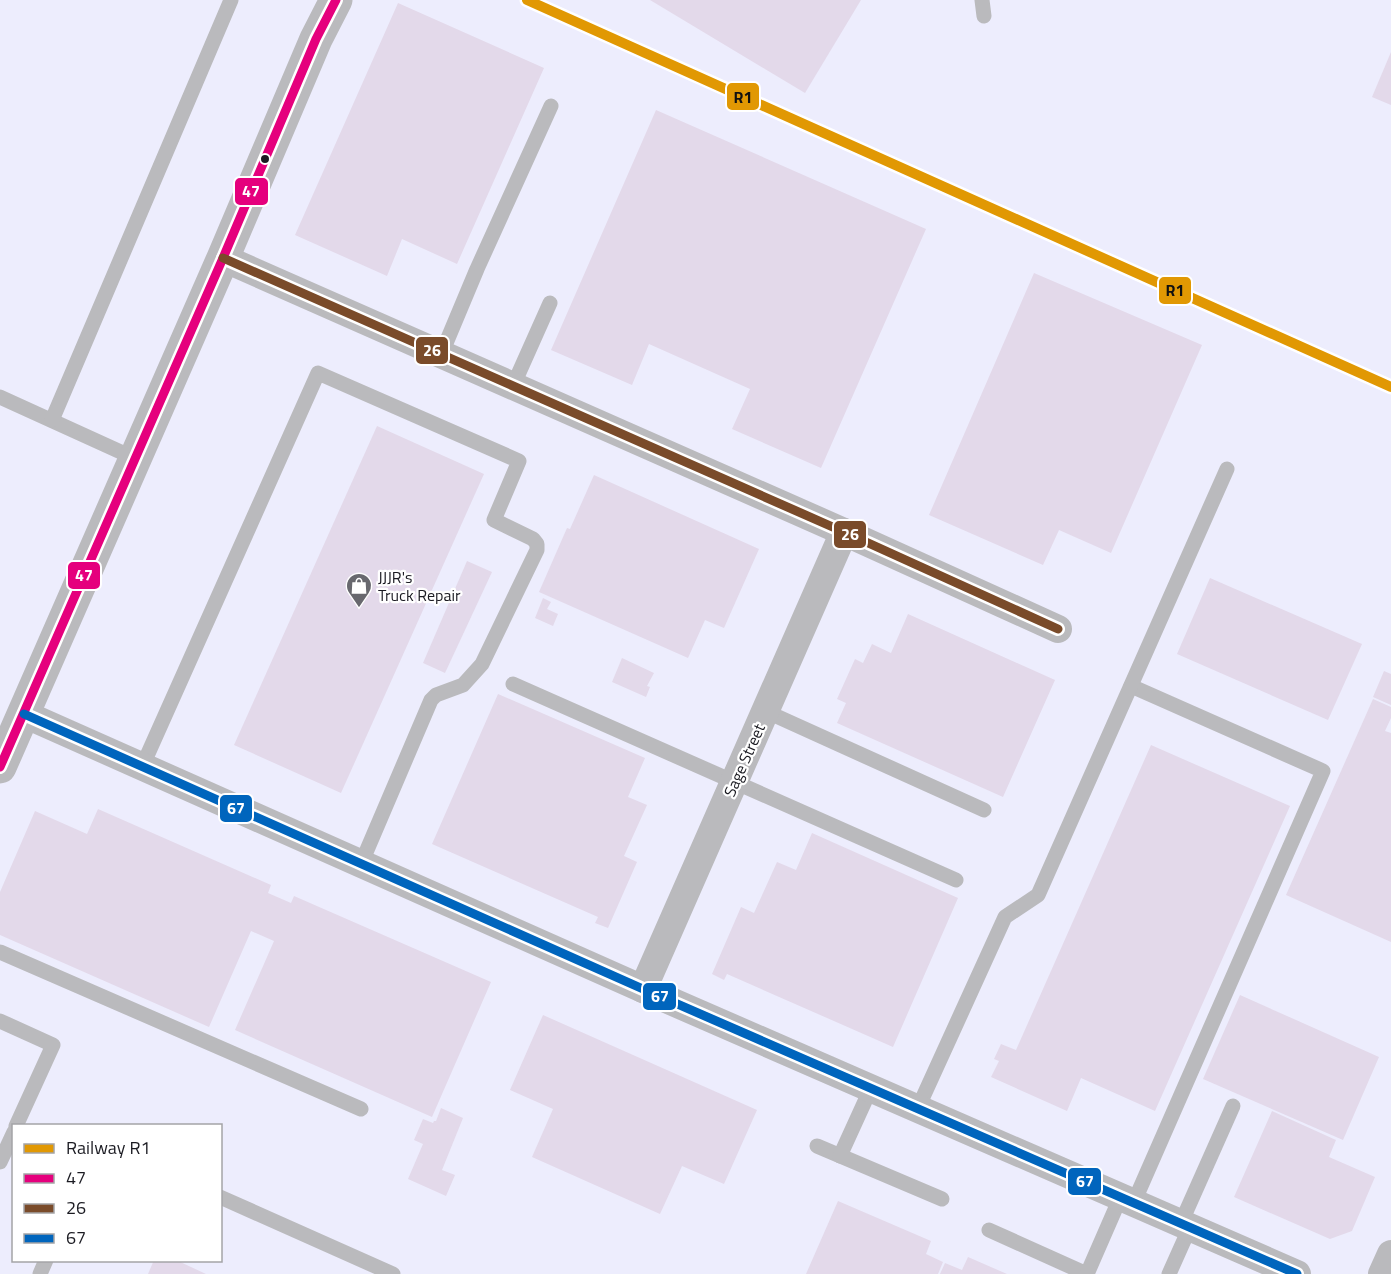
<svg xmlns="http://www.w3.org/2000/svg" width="1391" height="1274" font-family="'Titillium Web',sans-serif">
<rect width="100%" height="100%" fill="#f6f6fb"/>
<path fill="#ededfd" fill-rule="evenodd" d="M0 0H1391V1274H0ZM14 1126H220V1260H14Z"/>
<g fill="#e3d9ea">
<polygon points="650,0 861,0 805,93"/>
<polygon points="398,3 544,68 457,264 402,239 387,276 295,235"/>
<polygon points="1391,52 1391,105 1372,97"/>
<polygon points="656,110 926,229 821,468 732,429 750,389 649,344 632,385 551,350"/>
<polygon points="1034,273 1202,345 1111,553 1059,530 1043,565 929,515"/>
<polygon points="377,426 484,474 341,793 234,745"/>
<polygon points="594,475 759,549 724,628 705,620 688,658 539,592 567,528 570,529"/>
<polygon points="467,561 492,572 445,673 423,663"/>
<polygon points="1210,578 1362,644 1328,720 1177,654"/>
<polygon points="543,598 551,602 547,609 558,614 553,626 535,618"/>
<polygon points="908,614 1055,680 1003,797 837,723 846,703 837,699 855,659 863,663 872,644 891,653"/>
<polygon points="622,658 654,673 647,686 650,687 646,697 612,682"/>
<polygon points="1384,671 1391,674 1391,705 1373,697"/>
<polygon points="498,694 645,758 628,797 647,805 624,856 637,862 608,928 595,923 598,917 432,844"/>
<polygon points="1373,699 1391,707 1391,718 1385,731 1391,733 1391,942 1286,895"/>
<polygon points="1151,745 1290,806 1155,1111 1081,1078 1067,1111 991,1077 999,1061 994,1059 1001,1044 1016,1050"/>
<polygon points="98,809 271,885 268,893 291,903 294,896 491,982 432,1117 235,1030 274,941 251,931 209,1027 0,935 0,892 35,811 87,834"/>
<polygon points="812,833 958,898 893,1047 727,974 724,980 712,974 741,907 754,913 777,862 796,870"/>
<polygon points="1240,995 1379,1057 1343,1140 1203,1079"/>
<polygon points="543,1015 757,1110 724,1184 682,1166 660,1214 532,1157 553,1109 510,1090"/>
<polygon points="441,1108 463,1118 442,1170 455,1175 446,1196 408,1179 423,1144 414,1140 423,1119 433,1123 434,1121 436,1121"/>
<polygon points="1272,1111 1336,1140 1329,1157 1375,1177 1352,1231 1330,1239 1234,1197"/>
<polygon points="838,1201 931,1241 926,1254 943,1262 938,1274 806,1274"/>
<polygon points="968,1257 1007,1274 940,1274 945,1263 962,1270"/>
<polygon points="154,1260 176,1260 206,1274 148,1274"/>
</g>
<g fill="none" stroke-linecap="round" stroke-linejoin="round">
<g stroke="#bababd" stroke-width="15">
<polyline points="982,0 984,16"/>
<polyline points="441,355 477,269 551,106"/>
<polyline points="513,386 550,303"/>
<polyline points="0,397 134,458"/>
<polyline points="52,420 231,0"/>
<polyline points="513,684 956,880"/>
<polyline points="1131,686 1323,771 1134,1202"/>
<polyline points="765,711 984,810"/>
<polyline points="142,767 318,373 519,461 494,520 533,539 537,544 537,550 482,664 463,685 436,695 431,700 361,864"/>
<polyline points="0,952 361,1109"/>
<polyline points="0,1021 53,1045 16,1126"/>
<polyline points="918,1108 1005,917 1038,895 1227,469"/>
<polyline points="817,1146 942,1199"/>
<polyline points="840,1156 871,1088"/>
<polyline points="0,1162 14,1132"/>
<polyline points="220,1197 393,1274"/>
<polyline points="1181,1223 1233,1106"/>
<polyline points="989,1230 1087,1274"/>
<polyline points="40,1274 46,1260"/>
<polyline points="1087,1274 1121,1196"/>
<polyline points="1169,1274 1190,1227"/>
</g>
<g stroke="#bababd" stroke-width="28">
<polyline points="223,258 844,532 1058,629"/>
<polyline points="24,714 643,989 1297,1274"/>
<polyline points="643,989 844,532"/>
<polyline points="1382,1274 1391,1254"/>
</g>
<polyline stroke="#bababd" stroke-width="33" points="0,767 223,258 316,39 336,0"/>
<defs>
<polyline id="bus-1" points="0,767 223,258 316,39 336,0"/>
<polyline id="bus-2" points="223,258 844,532 1058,629"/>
<polyline id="bus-3" points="24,714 643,989 1297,1274"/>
</defs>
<use href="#bus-1" stroke="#fff" stroke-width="14"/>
<use href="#bus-2" stroke="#fff" stroke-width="14"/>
<use href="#bus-3" stroke="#fff" stroke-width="14"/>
<use href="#bus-1" stroke="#e5007d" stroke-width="9"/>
<use href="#bus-2" stroke="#7a4b2a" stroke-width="9"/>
<use href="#bus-3" stroke="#0065bd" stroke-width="9"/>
<defs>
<polyline id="rail-1" points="527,0 1391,387"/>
</defs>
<use href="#rail-1" stroke="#fff" stroke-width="15"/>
<use href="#rail-1" stroke="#e19803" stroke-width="10"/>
</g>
<defs>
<symbol id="shop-pin" viewBox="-11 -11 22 30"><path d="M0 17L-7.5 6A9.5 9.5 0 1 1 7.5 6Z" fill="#68686e" stroke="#fff"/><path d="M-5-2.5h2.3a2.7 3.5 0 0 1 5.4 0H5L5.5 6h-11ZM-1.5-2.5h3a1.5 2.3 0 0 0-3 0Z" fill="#fff"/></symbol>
</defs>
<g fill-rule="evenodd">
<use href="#shop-pin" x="344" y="571" width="30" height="40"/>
</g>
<circle fill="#1b1b22" stroke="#fff" stroke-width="2" cx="265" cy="159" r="5"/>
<g text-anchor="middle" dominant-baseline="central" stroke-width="4.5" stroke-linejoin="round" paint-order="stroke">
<g font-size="16" fill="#1b1b22" stroke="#fff" text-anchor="start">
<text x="378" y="577">JJJR's<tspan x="378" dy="18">Truck Repair</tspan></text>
</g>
<g font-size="16" fill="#1b1b22" stroke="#fff">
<text transform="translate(744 760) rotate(-66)">Sage Street</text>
</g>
</g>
<g stroke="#fff" stroke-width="2">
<rect x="726" y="82" width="34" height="29" rx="6" fill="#e19803"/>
<rect x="234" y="177" width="35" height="29" rx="6" fill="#e5007d"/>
<rect x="1158" y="276" width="34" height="29" rx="6" fill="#e19803"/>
<rect x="415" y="336" width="34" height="29" rx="6" fill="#7a4b2a"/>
<rect x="833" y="520" width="34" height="29" rx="6" fill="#7a4b2a"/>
<rect x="67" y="561" width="34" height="29" rx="6" fill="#e5007d"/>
<rect x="219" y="794" width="34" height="29" rx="6" fill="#0065bd"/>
<rect x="642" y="982" width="35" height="29" rx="6" fill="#0065bd"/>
<rect x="1067" y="1167" width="35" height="29" rx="6" fill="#0065bd"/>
</g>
<g font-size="16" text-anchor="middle" font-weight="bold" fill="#fff">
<text x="251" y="197">47</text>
<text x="432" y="356">26</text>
<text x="850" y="540">26</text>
<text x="84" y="581">47</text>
<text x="236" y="814">67</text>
<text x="660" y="1002">67</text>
<text x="1085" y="1187">67</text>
</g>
<g font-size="16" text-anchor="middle" font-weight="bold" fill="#111">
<text x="743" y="103">R1</text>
<text x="1175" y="296">R1</text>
</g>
<rect x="12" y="1124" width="210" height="138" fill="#ffffff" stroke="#a4a4a7" stroke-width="1.5"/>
<rect x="24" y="1144" width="30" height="9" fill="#e19803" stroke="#a4a4a7" stroke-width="1.5"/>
<text x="66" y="1154" font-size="18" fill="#1b1b22">Railway R1</text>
<rect x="24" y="1174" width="30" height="9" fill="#e5007d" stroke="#a4a4a7" stroke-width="1.5"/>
<text x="66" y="1184" font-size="18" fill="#1b1b22">47</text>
<rect x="24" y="1204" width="30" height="9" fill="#7a4b2a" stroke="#a4a4a7" stroke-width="1.5"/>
<text x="66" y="1214" font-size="18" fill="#1b1b22">26</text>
<rect x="24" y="1234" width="30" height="9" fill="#0065bd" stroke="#a4a4a7" stroke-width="1.5"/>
<text x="66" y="1244" font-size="18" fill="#1b1b22">67</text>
</svg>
